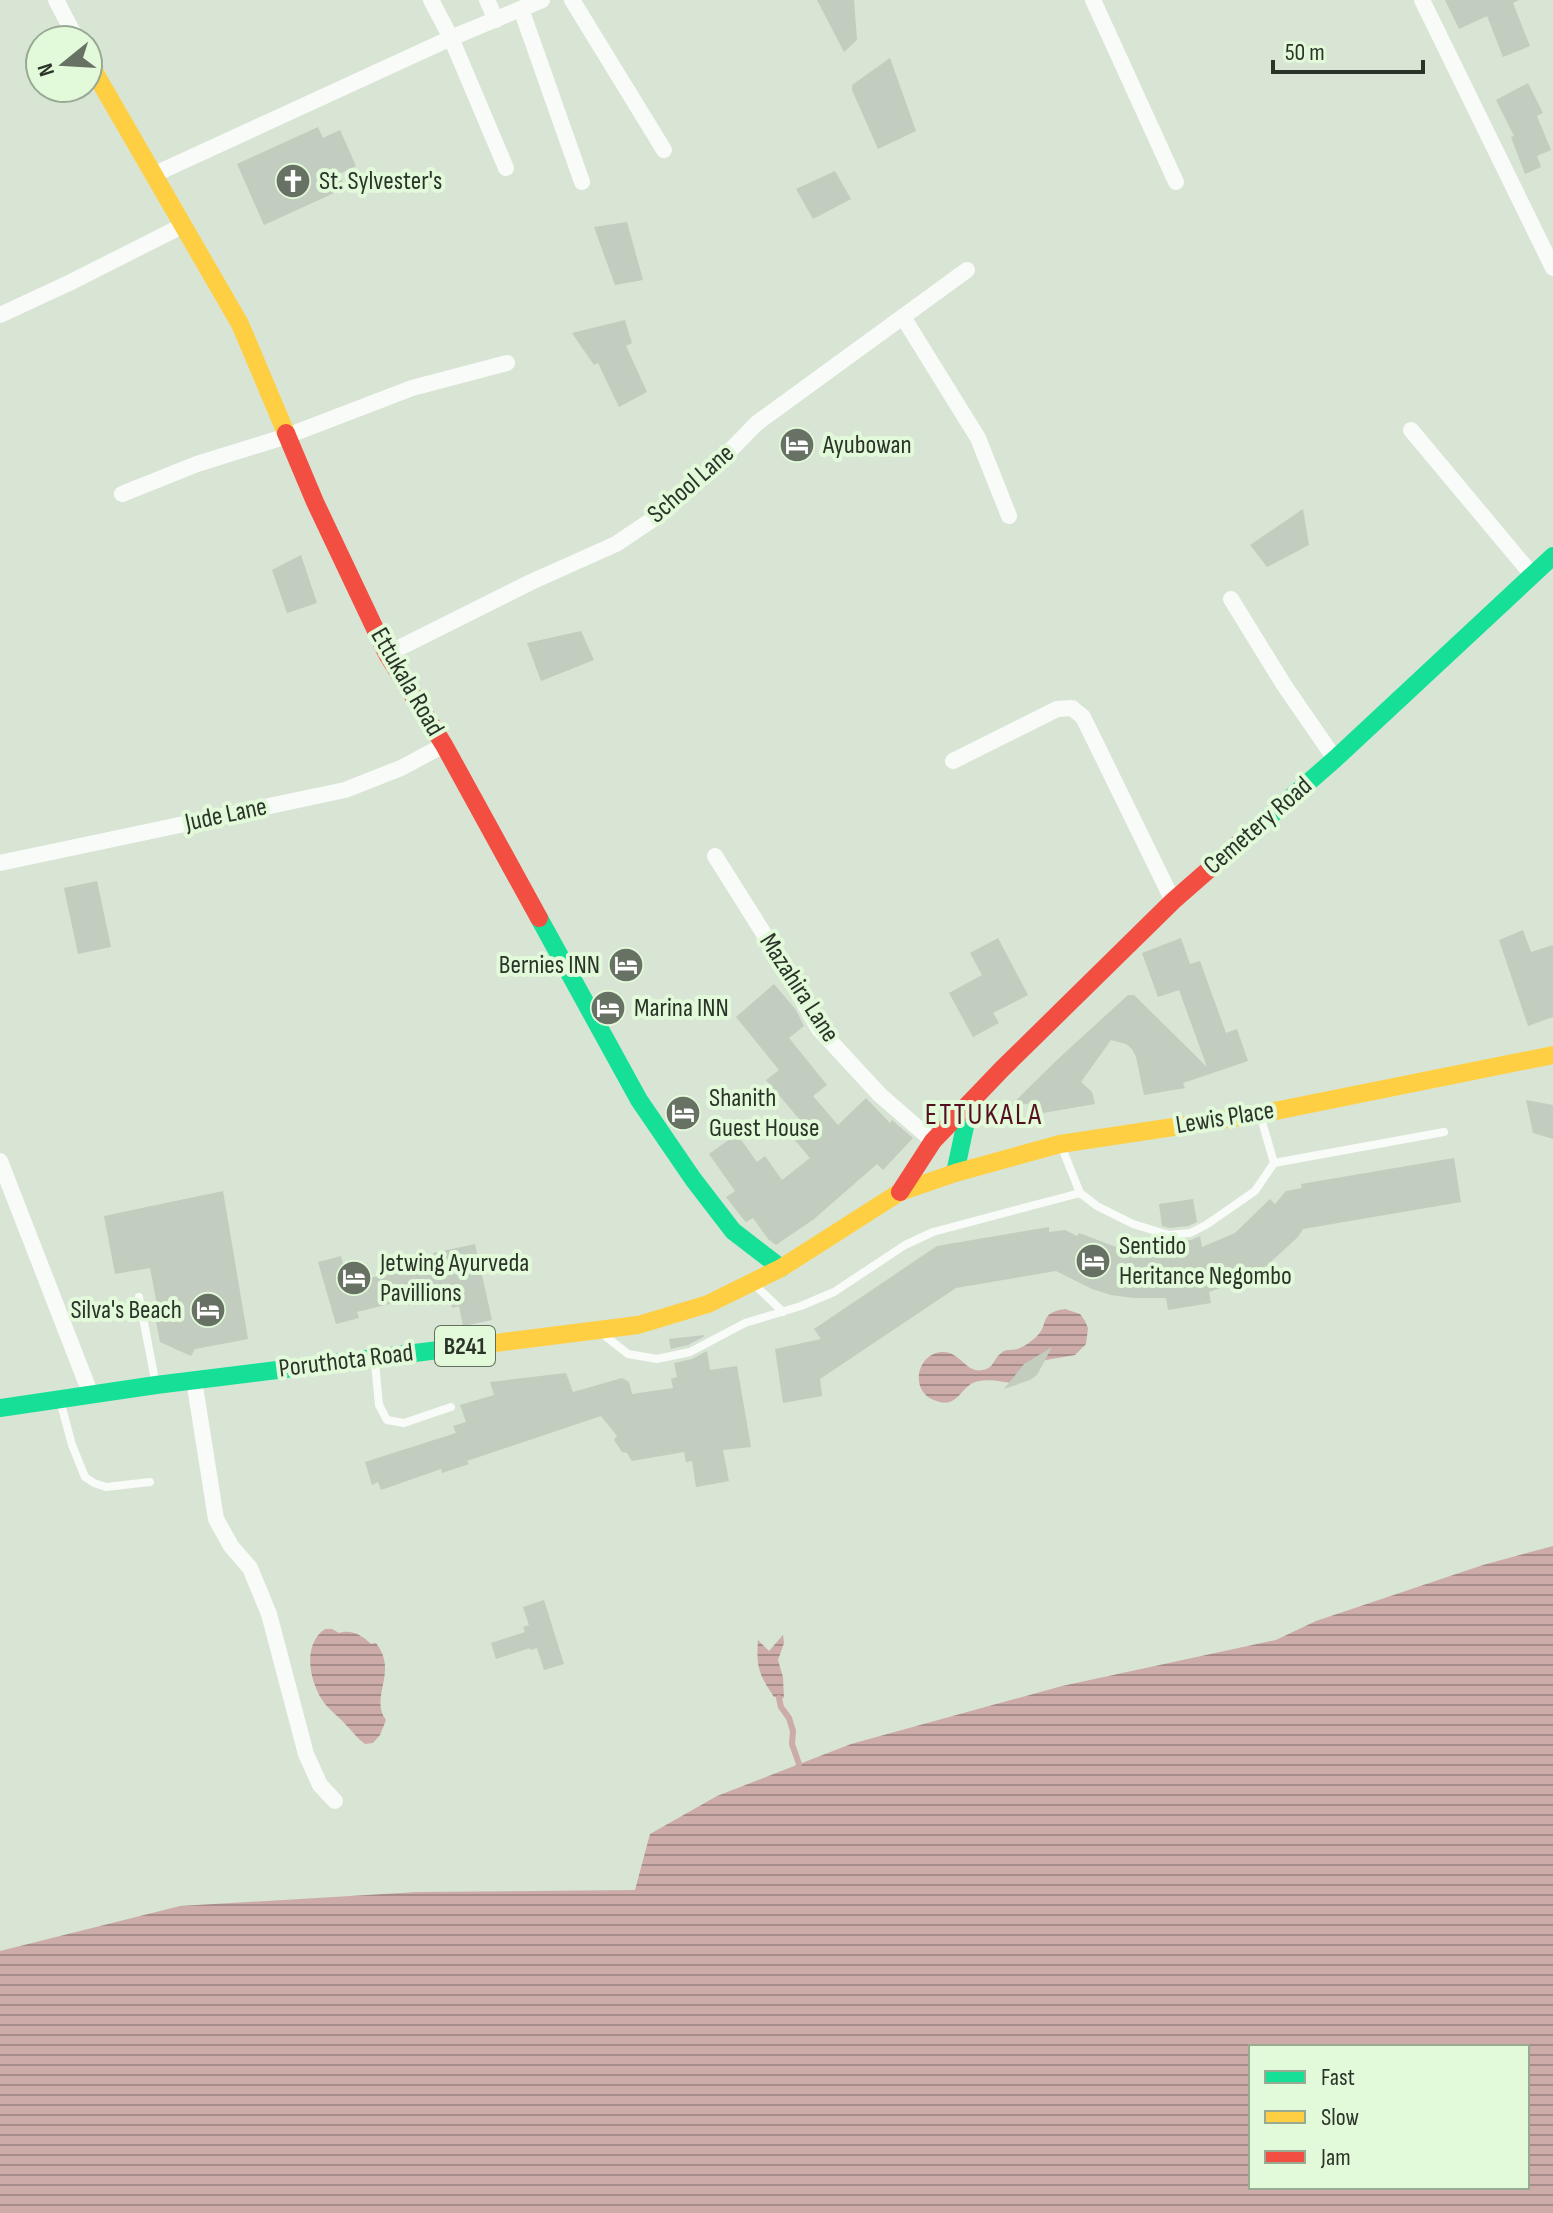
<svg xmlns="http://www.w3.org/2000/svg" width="1553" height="2213" font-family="'Sofia Sans Condensed',sans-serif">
<defs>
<pattern id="water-rules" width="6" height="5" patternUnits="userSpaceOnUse" patternTransform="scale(2)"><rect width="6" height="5" fill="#ccaba9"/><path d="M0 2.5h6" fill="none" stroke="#a68c8a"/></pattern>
</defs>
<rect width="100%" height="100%" fill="#d8e4d4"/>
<g fill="url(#water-rules)" fill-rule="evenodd">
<path d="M1065 1309 1080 1314 1085 1321 1088 1328 1086 1344 1075 1355 1040 1361 1012 1383C1000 1382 988 1378 975 1382 959 1388 958 1410 934 1400 910 1391 916 1355 941 1352 960 1350 966 1374 983 1370 994 1368 993 1360 1000 1354 1006 1348 1010 1351 1017 1349 1023 1348 1033 1340 1037 1336 1049 1325 1038 1313 1065 1309Z"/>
<path d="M1553 1546V2213H0V1951L180 1906 417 1892 635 1890 650 1834 717 1796 851 1744 1062 1686 1276 1640 1316 1621 1483 1565ZM1527 2047V2187H1251V2047Z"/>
<path d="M325 1629H332L339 1633C351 1629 362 1635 371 1644L376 1643C399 1672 369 1697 386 1720L380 1735 373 1743 365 1744C357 1738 354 1733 347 1726 340 1718 332 1712 325 1704 310 1684 301 1645 325 1629Z"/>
<path d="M783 1635 784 1643 778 1660 783 1677 784 1698 774 1697C759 1675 756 1667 758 1640L769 1651Z"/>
</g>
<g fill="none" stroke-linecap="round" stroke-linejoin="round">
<polyline stroke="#ccaba9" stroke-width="6" points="779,1698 781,1707 789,1718 793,1731 792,1744 799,1764"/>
</g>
<g fill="#c2ccbf">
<polygon points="817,0 854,0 857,40 844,52"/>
<polygon points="1445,0 1519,0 1513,3 1530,46 1503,57 1487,16 1459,29"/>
<polygon points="890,58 916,131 878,149 852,90 852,85"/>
<polygon points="1528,83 1543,113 1537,116 1551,150 1537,156 1541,167 1525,174 1511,137 1514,136 1496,100"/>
<polygon points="318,127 323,138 340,130 356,166 339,174 345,188 264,225 237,164"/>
<polygon points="835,171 851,199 813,219 796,189"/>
<polygon points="627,222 643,280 615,285 594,227"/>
<polygon points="625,320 632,343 626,346 647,392 619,407 598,363 594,365 572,333"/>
<polygon points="1303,509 1309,545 1267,567 1250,545"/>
<polygon points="301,555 317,603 287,613 272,570"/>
<polygon points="581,631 594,660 541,681 527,643"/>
<polygon points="97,881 111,947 78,954 64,888"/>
<polygon points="1523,930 1531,952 1553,945 1553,1017 1528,1026 1499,940"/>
<polygon points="998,938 1028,995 993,1013 999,1023 973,1037 949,993 982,975 970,953"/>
<polygon points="1181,938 1190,964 1200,961 1226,1033 1237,1029 1248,1061 1183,1083 1185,1088 1144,1095 1136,1057 1132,1049 1126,1044 1111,1040 1081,1082 1092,1092 1095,1104 1043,1113 1040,1102 1010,1106 1058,1059 1128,995 1134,995 1207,1067 1179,990 1158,997 1142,953"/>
<polygon points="774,984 796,1010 804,1026 789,1038 827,1085 813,1096 838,1125 866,1098 890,1123 892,1120 913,1138 883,1170 877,1164 814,1219 776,1245 768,1239 753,1218 746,1222 744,1220 726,1197 735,1191 709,1154 737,1134 757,1162 765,1156 782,1180 810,1158 787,1131 800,1120 766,1080 779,1070 736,1017"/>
<polygon points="1526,1100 1553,1105 1553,1139 1533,1133"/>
<polygon points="1454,1158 1461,1202 1303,1229 1298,1237 1266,1266 1245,1279 1209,1292 1211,1303 1168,1310 1166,1298 1134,1298 1111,1295 1092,1289 1056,1271 956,1288 820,1379 822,1396 783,1403 775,1349 821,1339 814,1329 937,1246 1049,1227 1049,1232 1065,1230 1077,1236 1079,1233 1124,1250 1145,1255 1166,1255 1164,1241 1191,1240 1200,1236 1202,1247 1235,1233 1270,1199 1275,1204 1286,1191 1302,1188 1301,1184"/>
<polygon points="223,1191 248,1339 195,1349 191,1356 160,1342 155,1316 159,1315 150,1268 115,1274 104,1216"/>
<polygon points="1193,1199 1197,1222 1188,1226 1170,1228 1162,1226 1159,1204"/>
<polygon points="475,1244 492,1320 463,1326 459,1306 452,1308 450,1299 444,1300 442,1291 357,1312 359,1318 336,1324 318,1262 341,1256 349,1284 435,1260 433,1253"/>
<polygon points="704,1335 705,1336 688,1345 671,1349 669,1339"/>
<polygon points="1052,1347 1037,1375 1030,1380 1004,1389 1024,1364"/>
<polygon points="707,1351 710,1370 737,1366 751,1447 723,1450 729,1481 696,1487 692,1461 686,1462 684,1452 632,1461 627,1453 622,1452 614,1440 617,1436 601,1416 467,1461 469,1464 442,1473 441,1469 381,1490 378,1482 372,1485 365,1462 456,1433 453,1426 466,1422 460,1405 494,1395 490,1382 566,1373 573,1392 622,1378 629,1382 632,1394 673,1388 671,1379 677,1377 674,1363 692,1359"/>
<polygon points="544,1600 564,1664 544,1670 537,1648 530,1650 530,1648 496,1659 491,1643 525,1632 523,1627 529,1625 523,1607"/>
</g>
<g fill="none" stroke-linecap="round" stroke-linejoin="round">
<g stroke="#f9fbf9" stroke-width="8">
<polyline points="1062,1148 1080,1193 1097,1206 1133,1224 1169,1235 1190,1233 1206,1225 1255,1191 1274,1163 1261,1118"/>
<polyline points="1274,1163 1444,1132"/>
<polyline points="756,1286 783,1312"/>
<polyline points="139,1297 155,1380"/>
<polyline points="604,1335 628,1354 657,1359 690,1352 745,1323 801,1306 834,1292 905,1245 933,1232 1080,1193"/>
<polyline points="375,1363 379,1405 387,1420 404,1423 451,1407"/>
<polyline points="61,1404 72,1445 85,1477 94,1483 106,1487 150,1482"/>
</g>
<g stroke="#f9fbf9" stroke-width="16">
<polyline points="56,0 77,40"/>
<polyline points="431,0 451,38 506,168"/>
<polyline points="487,0 496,20"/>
<polyline points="572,0 664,150"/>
<polyline points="1093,0 1176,182"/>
<polyline points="1422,0 1553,268"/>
<polyline points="521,9 582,182"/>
<polyline points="155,174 451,38 542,0"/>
<polyline points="0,315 69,283 184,225"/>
<polyline points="903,317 978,438 1009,516"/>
<polyline points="1411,430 1533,576"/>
<polyline points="122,494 197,464 287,436 412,388 507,363"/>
<polyline points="1231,599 1284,685 1335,759"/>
<polyline points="387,654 531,582 616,544 662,513 714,467 757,423 967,270"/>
<polyline points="953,761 1057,709 1072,708 1083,717 1173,901"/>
<polyline points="715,856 771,945 819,1029 880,1095 933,1141"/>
<polyline points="0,863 345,790 401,768 444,745"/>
<polyline points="0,1161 91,1395"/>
<polyline points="194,1380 216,1519 231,1546 250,1568 269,1614 306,1754 320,1785 335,1801"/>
</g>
<g stroke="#16e098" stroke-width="18">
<polyline points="1246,837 1335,759 1553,556"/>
<polyline points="539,918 639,1100 693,1179 733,1231 781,1268"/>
<polyline points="955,1173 970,1103"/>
<polyline points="0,1408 156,1385 471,1346"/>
</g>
<g stroke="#ffcf43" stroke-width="18">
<polyline points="88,61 240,324 286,433"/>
<polyline points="900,1192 955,1173 1060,1144 1260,1114 1553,1055"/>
<polyline points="471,1346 638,1325 708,1304 781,1268 900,1192"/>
</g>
<g stroke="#f24e42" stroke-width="18">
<polyline points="286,433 315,502 387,654 444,745 539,918"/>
<polyline points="900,1192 933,1141 1002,1069 1173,901 1246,837"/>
</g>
</g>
<defs>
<symbol id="church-disc" viewBox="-11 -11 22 22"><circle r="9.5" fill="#687264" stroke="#e2f9da"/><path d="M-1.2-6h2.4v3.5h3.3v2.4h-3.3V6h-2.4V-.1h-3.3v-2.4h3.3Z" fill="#fff"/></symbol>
<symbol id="hotel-disc" viewBox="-11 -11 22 22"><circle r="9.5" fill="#687264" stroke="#e2f9da"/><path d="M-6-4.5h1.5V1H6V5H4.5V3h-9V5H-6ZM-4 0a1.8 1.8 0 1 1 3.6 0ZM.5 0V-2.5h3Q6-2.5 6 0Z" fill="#fff"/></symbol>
</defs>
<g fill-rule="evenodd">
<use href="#church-disc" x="273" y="161" width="40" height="40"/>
<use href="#hotel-disc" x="777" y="425" width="40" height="40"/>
<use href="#hotel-disc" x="606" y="945" width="40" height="40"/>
<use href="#hotel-disc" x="588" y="988" width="40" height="40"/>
<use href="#hotel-disc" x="663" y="1093" width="40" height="40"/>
<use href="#hotel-disc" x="1073" y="1241" width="40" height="40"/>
<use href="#hotel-disc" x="334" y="1258" width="40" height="40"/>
<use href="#hotel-disc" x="188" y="1290" width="40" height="40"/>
</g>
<g text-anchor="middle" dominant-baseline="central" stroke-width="8" stroke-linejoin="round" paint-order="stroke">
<rect fill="#e2f9da" stroke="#626f5d" stroke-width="2" x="435" y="1326" width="60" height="40" rx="6"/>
<g font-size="24" font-weight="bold" fill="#2b3428">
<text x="465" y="1346">B241</text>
</g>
<g font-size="26" fill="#2b3428" stroke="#e2f9da" text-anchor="start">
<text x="319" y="181">St. Sylvester's</text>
<text x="823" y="445">Ayubowan</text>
<text x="600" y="965" text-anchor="end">Bernies INN</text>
<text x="634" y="1008">Marina INN</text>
<text x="709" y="1098">Shanith<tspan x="709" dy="30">Guest House</tspan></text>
<text x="1119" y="1246">Sentido<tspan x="1119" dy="30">Heritance Negombo</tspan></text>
<text x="380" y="1263">Jetwing Ayurveda<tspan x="380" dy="30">Pavillions</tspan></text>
<text x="182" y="1310" text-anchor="end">Silva's Beach</text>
</g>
<g font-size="26" fill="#2b3428" stroke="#e2f9da">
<text transform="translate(691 484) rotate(-41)">School Lane</text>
<text transform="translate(407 682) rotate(60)">Ettukala Road</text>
<text transform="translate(226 815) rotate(-12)">Jude Lane</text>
<text transform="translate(1258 826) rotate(-41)">Cemetery Road</text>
<text transform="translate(799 988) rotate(57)">Mazahira Lane</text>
<text transform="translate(1225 1118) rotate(-9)">Lewis Place</text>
<text transform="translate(346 1361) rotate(-7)">Poruthota Road</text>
</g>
<g font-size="30" letter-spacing="2" fill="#551020" stroke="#e2f9da">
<text x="984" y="1115">ETTUKALA</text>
</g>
</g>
<rect x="1249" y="2045" width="280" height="144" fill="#e2f9da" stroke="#99aa93" stroke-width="2"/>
<rect x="1265" y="2071" width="40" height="12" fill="#16e098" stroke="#99aa93" stroke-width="2"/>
<text x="1321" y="2085" font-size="24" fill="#2b3428">Fast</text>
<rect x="1265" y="2111" width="40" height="12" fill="#ffcf43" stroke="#99aa93" stroke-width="2"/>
<text x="1321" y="2125" font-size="24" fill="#2b3428">Slow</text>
<rect x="1265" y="2151" width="40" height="12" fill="#f24e42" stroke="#99aa93" stroke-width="2"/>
<text x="1321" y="2165" font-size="24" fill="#2b3428">Jam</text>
<g transform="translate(64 64) rotate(252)"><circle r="38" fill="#e2f9da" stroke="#99aa93" stroke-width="2"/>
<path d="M0-6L14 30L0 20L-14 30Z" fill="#687264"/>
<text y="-12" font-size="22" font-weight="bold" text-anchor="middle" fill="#2b3428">N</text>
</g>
<path d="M1273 60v12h150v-12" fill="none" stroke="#2b3428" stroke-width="4"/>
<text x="1285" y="60" font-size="24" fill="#2b3428" stroke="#e2f9da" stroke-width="6" paint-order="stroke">50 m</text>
</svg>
